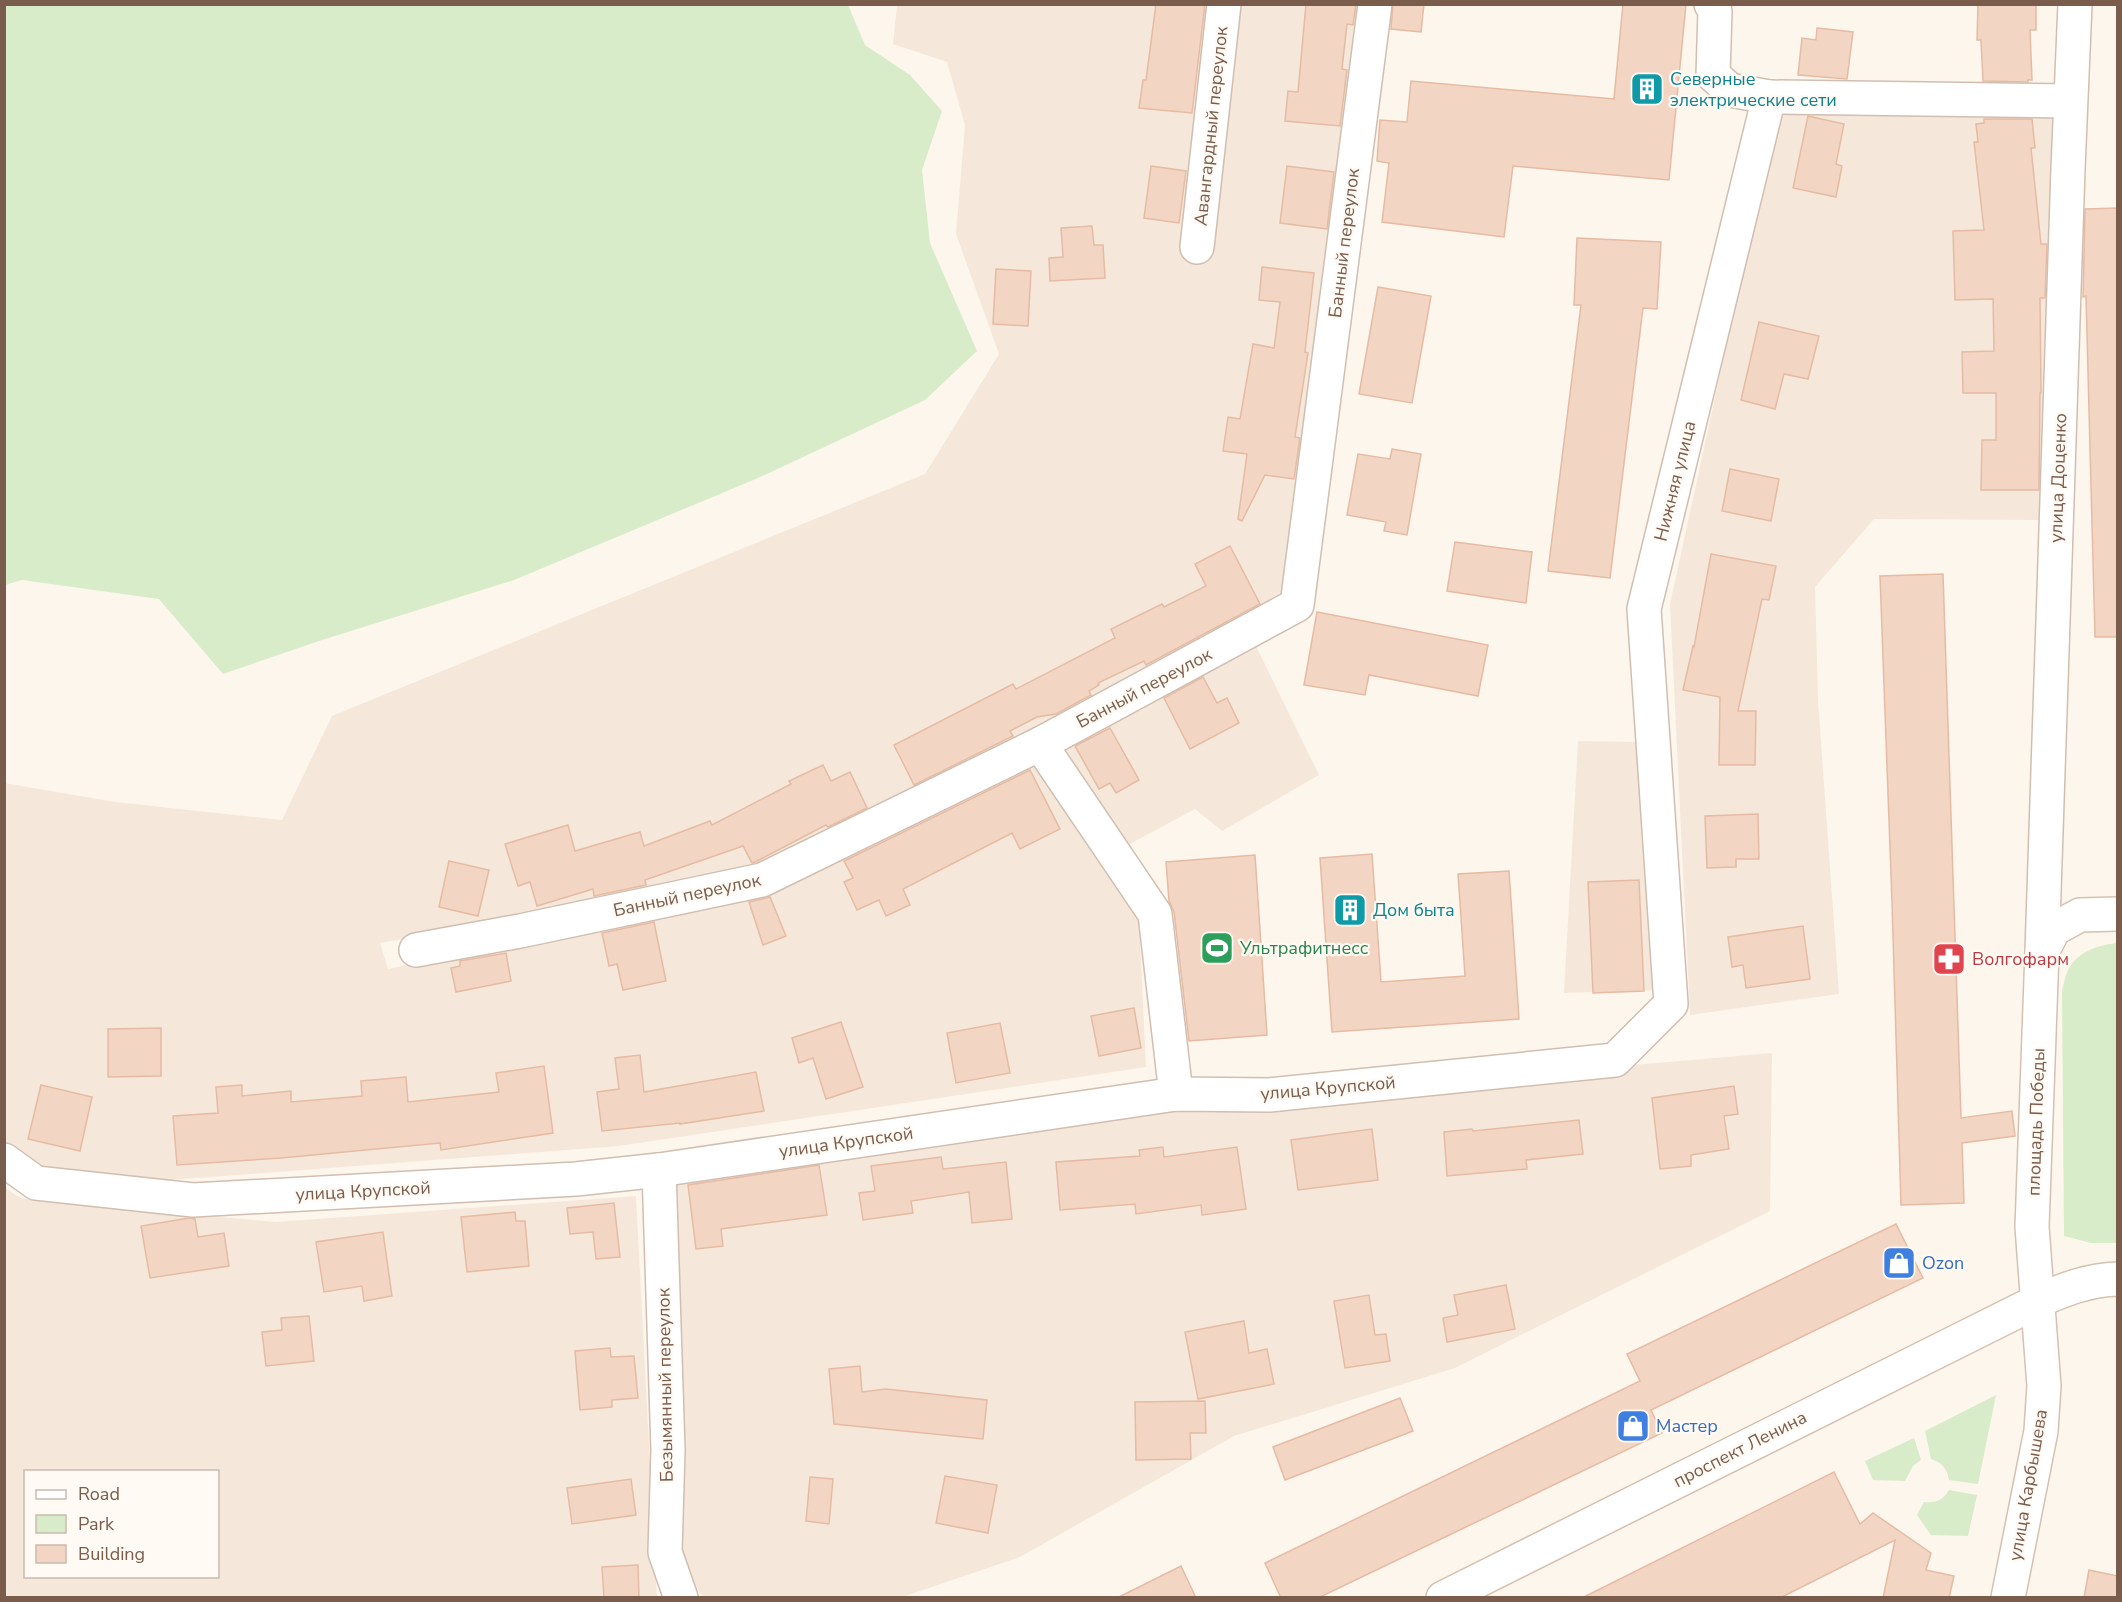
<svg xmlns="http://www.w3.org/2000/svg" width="2122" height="1602" font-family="'Nunito Sans',sans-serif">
<rect width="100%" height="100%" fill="#fdf6ec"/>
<g fill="#f5e8da" fill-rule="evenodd">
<polygon points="897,5 1363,5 1289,600 756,875 380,943 388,969 765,888 1036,755 1139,920 1146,1067 619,1146 170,1180 38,1171 5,1143 4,783 115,802 282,820 332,716 925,474 999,354 956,234 965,125 947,62 893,44"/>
<polygon points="1779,104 2054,109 2044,520 1874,519 1815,587 1818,700 1839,994 1690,1015 1670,604"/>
<polygon points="1254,642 1319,775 1222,831 1195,809 1115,852 1051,744"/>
<polygon points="1578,741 1641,742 1658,990 1564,993"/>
<polygon points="1772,1053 1770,1211 1455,1368 1234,1436 1020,1557 902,1597 703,1597 683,1570 668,1176 1175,1105"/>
<path d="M4 1187 20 1198 276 1222 636 1196 657 1597H5ZM26 1472H218V1576H26Z"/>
</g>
<g fill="#d8ecc9">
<polygon points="5,4 848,5 865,45 910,75 942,111 922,170 930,243 977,351 925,400 758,478 514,580 322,640 223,674 159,599 22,580 5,585"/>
<path d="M2117 943V1243H2091L2064 1236 2062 991C2064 984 2065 975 2069 968 2079 951 2099 945 2117 943Z"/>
<path d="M1996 1395 1978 1484 1949 1480C1947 1468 1942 1463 1931 1459L1925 1431Z"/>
<polygon points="1914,1438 1921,1460 1913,1466 1905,1481 1873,1480 1865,1461"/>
<path d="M1949 1490 1977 1495 1968 1536 1931 1535 1917 1515 1924 1502C1936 1503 1942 1501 1949 1490Z"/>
</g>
<g fill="#f3d5c3" stroke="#e6bba3" stroke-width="1.5">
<polygon points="1156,4 1205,4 1192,113 1139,108 1143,80 1146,80"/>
<polygon points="1306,4 1356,4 1353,25 1347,24 1342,69 1347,70 1340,126 1285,121 1288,91 1298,92"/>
<polygon points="1393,4 1424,4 1421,32 1391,29"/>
<polygon points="1623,4 1686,4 1669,180 1513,166 1504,237 1382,222 1389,163 1377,161 1380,120 1407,122 1411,81 1614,99"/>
<polygon points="1978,4 2036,4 2036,30 2030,30 2032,80 2028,80 2028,82 1983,81 1981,40 1977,40"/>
<polygon points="1817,28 1853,32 1847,79 1798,75 1802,38 1816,40"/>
<polygon points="1808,116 1844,124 1836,164 1842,166 1836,197 1793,188"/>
<polygon points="1984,119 2032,119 2035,148 2031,148 2041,244 2047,244 2045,298 2040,298 2041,393 2040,393 2039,490 1981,490 1982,440 1996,440 1996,393 1963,393 1962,352 1994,351 1993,299 1955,300 1953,231 1984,230 1974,142 1978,142 1976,124 1984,123"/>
<polygon points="1151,166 1186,171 1179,223 1144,218"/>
<polygon points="1287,166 1334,172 1327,229 1280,223"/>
<polygon points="2118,208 2118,637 2095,637 2086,296 2083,297 2085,209"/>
<polygon points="1092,226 1094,245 1103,245 1105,278 1050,281 1049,258 1063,257 1061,228"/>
<polygon points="1577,238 1661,242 1657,309 1643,308 1610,578 1548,571 1581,305 1574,305"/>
<polygon points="1262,267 1314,273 1305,352 1308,353 1295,437 1300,438 1294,479 1265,475 1242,521 1238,519 1247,454 1223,451 1228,417 1240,419 1253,344 1274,348 1280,302 1259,300"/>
<polygon points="996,269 1031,271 1028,326 993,324"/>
<polygon points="1378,287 1431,296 1412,403 1359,394"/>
<polygon points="1759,322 1819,336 1808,379 1784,374 1775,409 1741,400"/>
<polygon points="1392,449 1421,454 1407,535 1384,531 1386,522 1347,515 1358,454 1390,459"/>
<polygon points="1730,469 1779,479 1771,521 1722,511"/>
<polygon points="1455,542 1532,552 1526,603 1447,591"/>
<polygon points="1230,546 1260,604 1146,665 1144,661 1098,683 1099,685 1089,691 1091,695 1056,714 1037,717 1010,731 1013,736 914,785 894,745 1013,684 1016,689 1115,638 1111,629 1162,604 1164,607 1206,586 1195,564"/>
<polygon points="1711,554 1776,566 1769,600 1762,599 1738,711 1756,711 1755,765 1719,765 1720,697 1683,690 1693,646 1694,647"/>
<polygon points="1943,574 1961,1118 2012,1111 2015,1136 1962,1143 1964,1203 1901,1205 1892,902 1880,576"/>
<polygon points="1317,612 1488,645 1478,696 1369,675 1365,695 1304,685"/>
<polygon points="1203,677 1217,703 1227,698 1239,723 1190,749 1164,698"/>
<polygon points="1110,728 1139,780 1116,793 1110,783 1099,789 1075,746"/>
<polygon points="823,765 831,781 850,772 867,808 828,827 826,825 755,862 752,863 743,846 645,880 646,885 594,896 593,889 537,906 530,882 518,886 505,844 568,825 575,851 640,832 644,846 710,821 712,825 791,784 789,781"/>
<polygon points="1030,770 1060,829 1020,849 1012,833 903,889 910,905 886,916 879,900 857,910 844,882 853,878 844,861"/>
<polygon points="1758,814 1759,859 1736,859 1736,867 1707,868 1705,816"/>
<polygon points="1372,854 1381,982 1465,976 1458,874 1509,871 1519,1019 1332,1032 1320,858"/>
<polygon points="1255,855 1267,1035 1189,1041 1174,912 1169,901 1166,862"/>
<polygon points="449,861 489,870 478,916 439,907"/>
<polygon points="1639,880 1644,991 1593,993 1588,882"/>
<polygon points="770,897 786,936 763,945 749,902"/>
<polygon points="654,922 666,981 623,990 617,964 609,966 602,933"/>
<polygon points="1803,926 1810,979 1746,988 1743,965 1732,967 1728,937"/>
<polygon points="506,953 511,981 456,992 451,968 460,966 460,961"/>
<polygon points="1134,1008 1141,1048 1099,1056 1091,1016"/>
<polygon points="841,1022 863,1087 826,1099 813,1058 799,1063 792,1038"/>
<polygon points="1000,1023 1010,1073 956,1083 947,1033"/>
<polygon points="161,1028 161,1076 108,1077 108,1029"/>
<polygon points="640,1055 644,1092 756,1072 764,1111 680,1124 680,1123 602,1131 597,1092 619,1089 615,1058"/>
<polygon points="544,1066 553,1133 441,1150 440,1143 281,1158 177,1165 173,1116 218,1113 216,1087 242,1085 242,1096 291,1091 291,1102 362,1096 361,1081 406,1077 408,1102 499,1092 496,1073"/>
<polygon points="41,1085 92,1097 80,1151 28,1139"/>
<polygon points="1734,1086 1738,1114 1724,1116 1729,1149 1691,1155 1691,1166 1660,1169 1652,1098"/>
<polygon points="1579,1120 1583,1154 1526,1160 1527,1169 1447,1176 1444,1132 1472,1129 1473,1131"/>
<polygon points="1372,1129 1378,1180 1298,1190 1291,1140"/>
<polygon points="1163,1147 1164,1157 1237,1147 1246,1209 1202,1215 1201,1205 1136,1214 1135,1204 1060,1210 1056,1162 1140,1156 1139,1150"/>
<polygon points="941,1157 943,1169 1006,1162 1012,1219 972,1223 969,1192 911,1201 913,1213 863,1220 859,1193 875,1191 871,1166"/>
<polygon points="819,1165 827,1215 721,1229 723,1246 696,1249 688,1185"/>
<polygon points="614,1203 620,1257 596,1259 593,1232 570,1234 567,1208"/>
<polygon points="515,1212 516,1221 525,1221 529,1266 467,1272 461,1217"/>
<polygon points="189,1218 195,1219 198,1237 224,1233 229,1266 150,1278 141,1226"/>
<polygon points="1896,1224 1923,1278 1651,1410 1662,1433 1318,1598 1281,1598 1265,1563 1640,1381 1627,1354"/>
<polygon points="383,1232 392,1296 364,1301 362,1286 324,1292 316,1242"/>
<polygon points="1506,1285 1515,1329 1447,1342 1443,1318 1458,1315 1454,1295"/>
<polygon points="1369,1295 1375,1335 1386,1334 1390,1361 1345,1368 1334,1301"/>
<polygon points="309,1316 314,1361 266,1366 262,1332 282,1330 281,1318"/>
<polygon points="1244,1321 1249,1353 1267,1349 1274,1384 1198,1399 1185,1332"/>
<polygon points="610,1348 611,1357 634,1356 638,1398 612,1400 612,1407 580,1410 575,1351"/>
<polygon points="860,1366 862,1392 886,1389 987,1400 983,1439 834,1424 829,1369"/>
<polygon points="1400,1398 1413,1431 1285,1480 1273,1447"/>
<polygon points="1205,1401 1206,1433 1190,1433 1191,1459 1136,1460 1135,1402"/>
<polygon points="1834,1472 1860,1524 1873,1513 1931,1553 1926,1570 1954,1576 1949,1598 1883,1598 1895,1540 1780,1598 1582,1598"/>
<polygon points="945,1476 997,1485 988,1533 936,1523"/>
<polygon points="810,1477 833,1479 829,1524 806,1521"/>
<polygon points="631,1479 636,1515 572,1524 567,1488"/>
<polygon points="638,1565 639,1598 604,1598 602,1567"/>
<polygon points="1181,1566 1196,1598 1117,1598"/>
<polygon points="2089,1570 2118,1576 2118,1598 2084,1598"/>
</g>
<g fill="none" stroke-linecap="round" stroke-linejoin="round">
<defs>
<g id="minor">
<polyline points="1769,97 2070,101"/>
<polyline points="1197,247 1224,4"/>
<polyline points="1040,744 1155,914 1176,1094"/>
<polyline points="416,950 520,931 762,880 1040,744 1297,605 1375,4"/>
<polyline points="2042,952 2068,169 2075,4"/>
<polyline points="4,1160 36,1183 193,1200 576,1179 659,1170 1176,1094 1269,1095 1615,1060 1671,1004 1644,609 1769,97 1730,90 1713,75 1715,11 1711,4"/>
<polyline points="659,1170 668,1450 665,1552 681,1598"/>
</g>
<g id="secondary">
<path d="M1443 1598 2038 1301C2065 1289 2088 1280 2118 1279"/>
<polyline points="2008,1598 2041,1431 2044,1386 2032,1227 2042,952 2054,929 2080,915 2118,914"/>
</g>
</defs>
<use href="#minor" stroke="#d1beb0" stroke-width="36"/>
<use href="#secondary" stroke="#d6c0b0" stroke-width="36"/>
<use href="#minor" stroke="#fff" stroke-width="33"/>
<use href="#secondary" stroke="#fff" stroke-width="33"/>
</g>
<defs>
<symbol id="building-square" viewBox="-11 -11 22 22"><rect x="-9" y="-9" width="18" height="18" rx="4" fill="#0f9aa8" stroke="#fffaf3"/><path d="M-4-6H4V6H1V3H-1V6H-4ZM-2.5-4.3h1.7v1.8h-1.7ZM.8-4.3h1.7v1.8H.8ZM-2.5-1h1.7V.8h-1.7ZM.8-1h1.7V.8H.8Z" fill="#fff"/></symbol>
<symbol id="stadium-square" viewBox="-11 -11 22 22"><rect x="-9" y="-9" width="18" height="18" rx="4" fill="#2e9e5b" stroke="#fffaf3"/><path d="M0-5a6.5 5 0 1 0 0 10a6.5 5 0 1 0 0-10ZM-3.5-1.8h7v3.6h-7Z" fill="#fff"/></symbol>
<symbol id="pharmacy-square" viewBox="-11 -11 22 22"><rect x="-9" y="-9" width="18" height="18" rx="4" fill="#e0444e" stroke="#fffaf3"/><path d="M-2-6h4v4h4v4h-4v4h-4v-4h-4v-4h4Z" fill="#fff"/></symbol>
<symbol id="shop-square" viewBox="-11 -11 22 22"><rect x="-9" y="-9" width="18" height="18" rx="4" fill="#3f7fe0" stroke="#fffaf3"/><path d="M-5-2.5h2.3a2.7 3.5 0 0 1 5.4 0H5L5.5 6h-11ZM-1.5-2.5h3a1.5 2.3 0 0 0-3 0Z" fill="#fff"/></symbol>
</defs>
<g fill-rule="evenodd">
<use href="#building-square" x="1628" y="70" width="38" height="38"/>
<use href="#building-square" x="1331" y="891" width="38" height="38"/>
<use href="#stadium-square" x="1198" y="929" width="38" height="38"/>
<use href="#pharmacy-square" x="1930" y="940" width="38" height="38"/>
<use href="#shop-square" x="1880" y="1244" width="38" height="38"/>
<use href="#shop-square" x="1614" y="1407" width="38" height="38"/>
</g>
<g text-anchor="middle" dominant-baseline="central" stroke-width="4.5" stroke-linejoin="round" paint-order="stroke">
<g font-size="18" fill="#0d838f" stroke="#fffaf3" text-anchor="start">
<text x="1670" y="79">Северные<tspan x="1670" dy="21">электрические сети</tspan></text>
<text x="1373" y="910">Дом быта</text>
</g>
<g font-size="18" fill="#7a5c4d" stroke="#fffaf3">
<text transform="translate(1211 126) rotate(-84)">Авангардный переулок</text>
<text transform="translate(1344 243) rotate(-83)">Банный переулок</text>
<text transform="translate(2058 478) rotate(-88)">улица Доценко</text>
<text transform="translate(1675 481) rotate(-76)">Нижняя улица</text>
<text transform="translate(1144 688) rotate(-28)">Банный переулок</text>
<text transform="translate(687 895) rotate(-12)">Банный переулок</text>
<text transform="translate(1328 1088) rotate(-5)">улица Крупской</text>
<text transform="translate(2036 1122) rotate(-88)">площадь Победы</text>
<text transform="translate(846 1142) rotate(-8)">улица Крупской</text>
<text transform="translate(363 1191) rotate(-3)">улица Крупской</text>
<text transform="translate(665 1385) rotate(-91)">Безымянный переулок</text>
<text transform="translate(1740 1449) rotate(-27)">проспект Ленина</text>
<text transform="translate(2028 1485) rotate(-80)">улица Карбышева</text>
</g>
<g font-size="18" fill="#27864d" stroke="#fffaf3" text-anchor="start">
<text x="1240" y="948">Ультрафитнесс</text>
</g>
<g font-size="18" fill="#be3a42" stroke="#fffaf3" text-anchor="start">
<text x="1972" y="959">Волгофарм</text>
</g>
<g font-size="18" fill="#366cbe" stroke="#fffaf3" text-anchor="start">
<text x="1922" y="1263">Ozon</text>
<text x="1656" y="1426">Мастер</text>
</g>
</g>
<rect width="2122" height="1602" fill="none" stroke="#7a5c4d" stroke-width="12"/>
<rect x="24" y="1470" width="195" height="108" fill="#fffaf3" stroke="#cabbb1" stroke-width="1.5"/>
<rect x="36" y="1490" width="30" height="9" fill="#ffffff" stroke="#cabbb1" stroke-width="1.5"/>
<text x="78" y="1500" font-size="18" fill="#7a5c4d">Road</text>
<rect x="36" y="1515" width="30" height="18" fill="#d8ecc9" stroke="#cabbb1" stroke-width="1.5"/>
<text x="78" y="1530" font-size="18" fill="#7a5c4d">Park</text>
<rect x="36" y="1545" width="30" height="18" fill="#f3d5c3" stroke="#cabbb1" stroke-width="1.5"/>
<text x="78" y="1560" font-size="18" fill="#7a5c4d">Building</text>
</svg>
